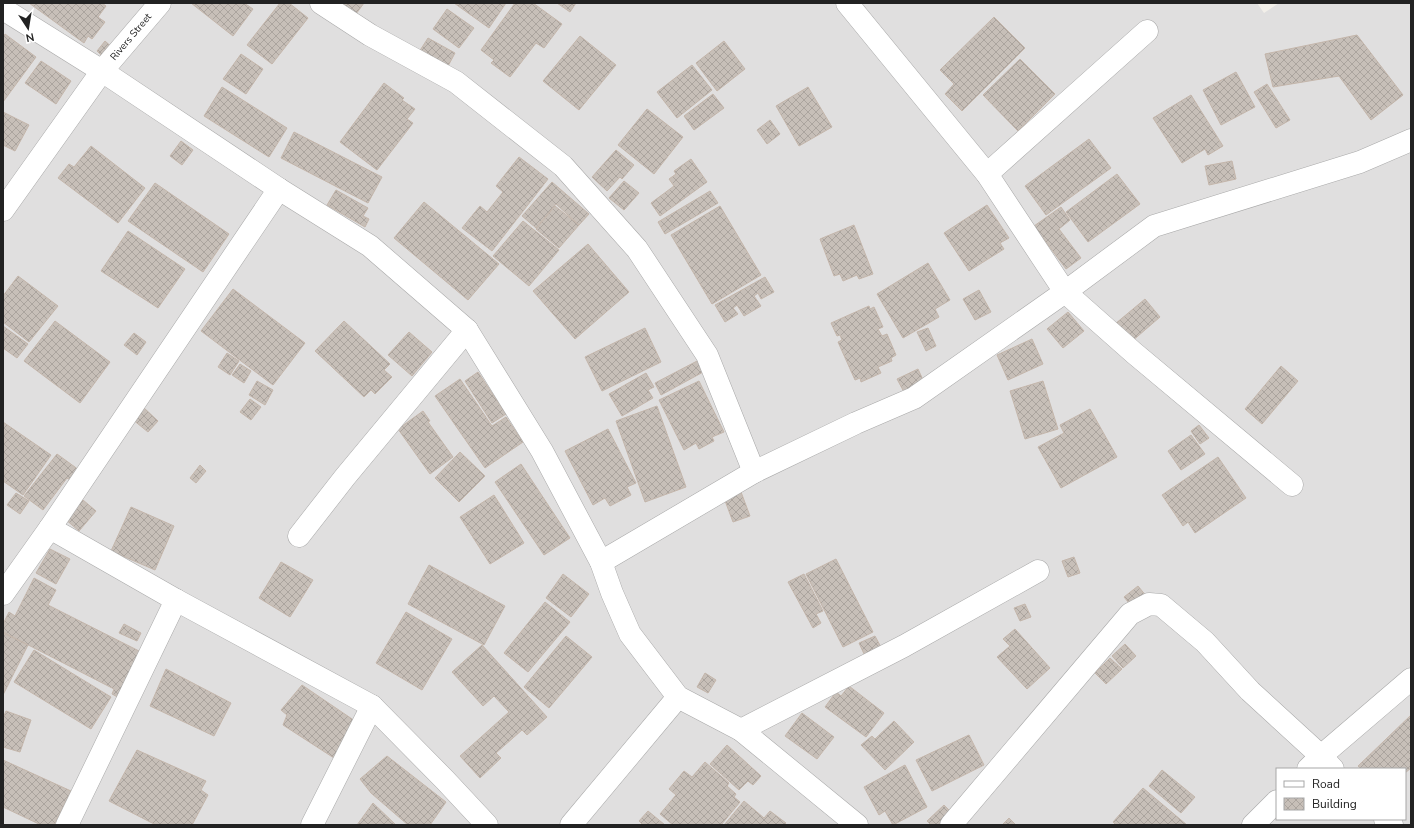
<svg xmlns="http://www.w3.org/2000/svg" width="1414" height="828" font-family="'Nunito Sans',sans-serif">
<defs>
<pattern id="building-cross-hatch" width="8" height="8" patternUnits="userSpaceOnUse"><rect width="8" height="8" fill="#c7bfb8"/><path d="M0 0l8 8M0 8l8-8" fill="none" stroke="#aba49e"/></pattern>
</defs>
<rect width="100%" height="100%" fill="#f2efe9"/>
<path fill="#e0dfdf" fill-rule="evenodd" d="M3 3H1257L1264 13 1279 3H1411V825H3ZM1277 769H1405V819H1277Z"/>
<g fill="url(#building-cross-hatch)" stroke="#c4b6ab">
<polygon points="29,3 102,3 106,6 98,17 105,22 92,39 88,36 84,43"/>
<polygon points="191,3 244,3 253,9 233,36"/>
<polygon points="280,3 289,3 308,18 272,64 247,45"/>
<polygon points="340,3 364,3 356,14"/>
<polygon points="454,3 506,3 489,28"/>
<polygon points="515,3 533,3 562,24 544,48 536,43 510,77 491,63 494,60 481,50"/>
<polygon points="557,3 576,3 570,12"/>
<polygon points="447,9 474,28 459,48 433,29"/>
<polygon points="994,17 1025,48 962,111 945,94 954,84 940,70"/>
<polygon points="5,34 36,57 3,102 3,37"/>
<polygon points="1357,35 1403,95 1371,120 1339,76 1273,87 1265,54"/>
<polygon points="580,36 616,65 579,110 543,81"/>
<polygon points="428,38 455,53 447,68 419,52"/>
<polygon points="105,41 114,49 105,59 97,51"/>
<polygon points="724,41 745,69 717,91 696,63"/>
<polygon points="241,54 263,69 246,94 223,79"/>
<polygon points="1020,59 1055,94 1018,131 983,95"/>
<polygon points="41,61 71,81 56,104 25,83"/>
<polygon points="692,65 712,90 677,118 657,92"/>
<polygon points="1236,72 1255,107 1221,125 1203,90"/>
<polygon points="384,83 404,98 402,100 415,109 407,119 413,123 377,170 340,142"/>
<polygon points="1267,84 1290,120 1276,128 1254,92"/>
<polygon points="222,87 287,128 269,157 204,116"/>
<polygon points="808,87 832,127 799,146 776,106"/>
<polygon points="713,94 724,108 694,130 684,116"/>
<polygon points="1191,95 1223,146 1208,155 1205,149 1182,163 1153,118"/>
<polygon points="647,109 683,137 654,174 618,145"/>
<polygon points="3,112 29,125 15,151 3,145"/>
<polygon points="770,120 780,134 767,144 757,130"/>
<polygon points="294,132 382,177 368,203 281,158"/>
<polygon points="1089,139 1111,168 1046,215 1025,186"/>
<polygon points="181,141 193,150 182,165 170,156"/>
<polygon points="91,146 145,188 118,223 58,178 69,164 74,167"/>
<polygon points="616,150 634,165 622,179 620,177 607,191 592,177"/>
<polygon points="519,157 548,179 492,251 462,228 480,206 487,212 503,192 496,186"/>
<polygon points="691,159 707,182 660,216 651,203 674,186 669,179 676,174 674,171"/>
<polygon points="1232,161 1236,179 1209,185 1205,166"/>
<polygon points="1117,174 1140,204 1088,242 1066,212"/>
<polygon points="624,181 639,193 624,210 609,198"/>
<polygon points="552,182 589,214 579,225 556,204 536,228 522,216"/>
<polygon points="155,183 229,234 203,272 128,221"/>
<polygon points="336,190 368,208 363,216 369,219 365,227 327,205"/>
<polygon points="710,191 718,203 665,234 658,222"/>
<polygon points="424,202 499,264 468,300 394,238"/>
<polygon points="987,205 1009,238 1000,243 1004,249 969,271 944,233"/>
<polygon points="555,206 579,225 559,248 536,229"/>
<polygon points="720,206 761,275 712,304 671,235"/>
<polygon points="1061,207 1070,220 1059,229 1081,258 1066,269 1034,226"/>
<polygon points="523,221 559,250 529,286 493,256"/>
<polygon points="854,225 873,274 859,279 857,275 843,281 840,274 834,276 820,239"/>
<polygon points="128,231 185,269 158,308 101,271"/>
<polygon points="588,244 629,292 575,339 533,291"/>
<polygon points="928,263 950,300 935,309 939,317 903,338 877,294"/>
<polygon points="18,276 58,306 29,342 3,322 3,296"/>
<polygon points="765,277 774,292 761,299 758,293 754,296 761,306 744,316 737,305 733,308 738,314 725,322 715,305"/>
<polygon points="233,289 305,343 273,385 201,331"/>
<polygon points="979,290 991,312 975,320 963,299"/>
<polygon points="1145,299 1160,317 1131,342 1115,324"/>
<polygon points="869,306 870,309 874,307 883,327 878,329 882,336 887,334 896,355 891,358 892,361 878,367 881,373 861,382 860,378 855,380 838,342 842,340 840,335 837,336 831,323"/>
<polygon points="1068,312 1084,331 1063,348 1047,329"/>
<polygon points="55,321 110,362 80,403 24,361"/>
<polygon points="344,321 390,364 384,370 392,377 375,394 371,390 364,397 315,351"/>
<polygon points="3,326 28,344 17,358 3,348"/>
<polygon points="645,328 661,362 602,391 585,357"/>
<polygon points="928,328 936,346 926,351 917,332"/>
<polygon points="409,332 432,352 412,376 388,355"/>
<polygon points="134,333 146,342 137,355 124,345"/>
<polygon points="1032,339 1043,364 1008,380 997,355"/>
<polygon points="227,353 239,361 230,375 218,367"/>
<polygon points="699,360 705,371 661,395 655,383"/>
<polygon points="240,364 251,371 244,383 232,375"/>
<polygon points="1281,366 1298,381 1262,424 1245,409"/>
<polygon points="918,369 924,382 904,392 897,379"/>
<polygon points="478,372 506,414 492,423 465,381"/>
<polygon points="646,373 654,387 648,390 653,398 622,416 609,394"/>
<polygon points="460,379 492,426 506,417 523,442 485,468 435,396"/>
<polygon points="257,381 273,390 265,405 249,395"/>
<polygon points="699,381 724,432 712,437 714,441 699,449 696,443 684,450 659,400"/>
<polygon points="1043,381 1058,429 1025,439 1010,391"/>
<polygon points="250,399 261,407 251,420 240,412"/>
<polygon points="657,406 686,487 645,502 616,421"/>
<polygon points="143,407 158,421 148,432 132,419"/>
<polygon points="1090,409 1117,457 1061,488 1038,447 1064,433 1060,425"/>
<polygon points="423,411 430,421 428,422 453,457 430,474 398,429"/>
<polygon points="3,422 51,455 23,495 3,481"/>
<polygon points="1199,425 1209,438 1200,444 1191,431"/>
<polygon points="608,429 636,483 627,487 631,495 610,506 605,498 593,505 565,451"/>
<polygon points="1191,435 1205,454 1181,470 1168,451"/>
<polygon points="460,452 485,476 459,502 435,478"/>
<polygon points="57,454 79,470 70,480 67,478 43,510 24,496"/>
<polygon points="1218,457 1246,498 1195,533 1188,522 1183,526 1162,495"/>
<polygon points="521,464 570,538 544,555 495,482"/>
<polygon points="200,465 206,471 196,483 190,478"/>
<polygon points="741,492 750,516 733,522 724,498"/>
<polygon points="16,493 29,501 20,514 7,505"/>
<polygon points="494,495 524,543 490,564 460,517"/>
<polygon points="83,500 96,511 79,531 65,519"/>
<polygon points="131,507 174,526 155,570 111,551"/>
<polygon points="50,549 70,559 56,584 36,573"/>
<polygon points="1074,557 1080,573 1068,577 1062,561"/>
<polygon points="836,559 873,632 843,647 806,574"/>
<polygon points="281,562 313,580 290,617 259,598"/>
<polygon points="429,565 505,606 484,645 408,604"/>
<polygon points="563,574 589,594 571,617 546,598"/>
<polygon points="804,574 823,611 816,614 821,623 813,628 788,582"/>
<polygon points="34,578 56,590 48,605 141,652 123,700 112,694 114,689 3,632 3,624 9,612 15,616"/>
<polygon points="1138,586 1147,597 1133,608 1124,597"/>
<polygon points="545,602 570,622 528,672 504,653"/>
<polygon points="1025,604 1031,617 1020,621 1014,608"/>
<polygon points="406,612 452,639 422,690 376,663"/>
<polygon points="124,624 141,633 137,641 119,633"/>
<polygon points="1015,629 1050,668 1027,689 997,657 1010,646 1003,639"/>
<polygon points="3,633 28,645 3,695"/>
<polygon points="566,636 592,657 549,708 524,687"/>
<polygon points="875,636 882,649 865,656 859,643"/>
<polygon points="1125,644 1136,656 1123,668 1112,656"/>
<polygon points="482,645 547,717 527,735 522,730 496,753 501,758 480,778 460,756 509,712 494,696 483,706 452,672"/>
<polygon points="34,650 111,697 91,729 14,682"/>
<polygon points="1110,658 1122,669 1106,684 1095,673"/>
<polygon points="166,669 231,703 214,736 150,706"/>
<polygon points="705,673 716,680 708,693 697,687"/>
<polygon points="302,685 355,721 334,758 283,725 287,715 281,710"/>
<polygon points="849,686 884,713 866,737 825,707 836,692 841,696"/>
<polygon points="6,711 31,720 20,752 3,747 3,718"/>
<polygon points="802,713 834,737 817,759 785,736"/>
<polygon points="1411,715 1411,768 1405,773 1405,769 1361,769 1358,766"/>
<polygon points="894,721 914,742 885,770 861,745 872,736 875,739"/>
<polygon points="969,735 984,765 932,791 916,760"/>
<polygon points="727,745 761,776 753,785 748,781 739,790 710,764"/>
<polygon points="137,750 206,781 201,790 208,795 192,825 156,825 109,801"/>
<polygon points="387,756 446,802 430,825 408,825 371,793 360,779"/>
<polygon points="3,760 71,791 54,825 41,825 3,807"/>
<polygon points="705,762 729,783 727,786 736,794 734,797 740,802 721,825 673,825 660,814 676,795 669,789 684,771 692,777"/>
<polygon points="905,765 927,807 893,825 885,811 879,815 864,787"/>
<polygon points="1162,770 1195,797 1181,813 1149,786"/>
<polygon points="1143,788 1187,825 1116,825 1113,822"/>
<polygon points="744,801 764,818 770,811 786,823 784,825 724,825"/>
<polygon points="373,803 396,825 357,825"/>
<polygon points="944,805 953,814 941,825 931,825 927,821"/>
<polygon points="648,811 665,825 643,825 639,821"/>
<polygon points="1009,818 1016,825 1002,825"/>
</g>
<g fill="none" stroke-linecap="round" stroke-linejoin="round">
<defs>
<g id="minor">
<polyline points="321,3 370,35 456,82 563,166 637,249 707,355 754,472"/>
<polyline points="847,3 987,174 1065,292 1134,353 1292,485"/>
<polyline points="3,9 102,71 279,189 370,246 467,330 542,451 601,562 612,593 630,634 678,697 741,730 857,825"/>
<polyline points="987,174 1147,31"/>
<polyline points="3,210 102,71 160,3"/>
<polyline points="50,528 176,600 372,706 445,780 487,825"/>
<polyline points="299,536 345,477 467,330"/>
<polyline points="601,562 754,472 856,423 914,398 1065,292 1154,226 1360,162 1411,140"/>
<polyline points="3,594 50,528 279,189"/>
<polyline points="741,730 904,646 1038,571"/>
<polyline points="1308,769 1321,756 1411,679"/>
<polyline points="1385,819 1392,825"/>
<polyline points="67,825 176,600"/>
<polyline points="312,825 372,706"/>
<polyline points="571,825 678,697"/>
<polyline points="951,825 1130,614 1149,604 1161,605 1205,642 1250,691 1321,756 1333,769"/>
<polyline points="1253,825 1277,801"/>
</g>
</defs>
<use href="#minor" stroke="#a9a9a9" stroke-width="23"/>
<use href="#minor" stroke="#fff" stroke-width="22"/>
</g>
<g text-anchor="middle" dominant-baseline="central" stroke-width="3.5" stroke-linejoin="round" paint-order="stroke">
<g font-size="10" fill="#222" stroke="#fff">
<text transform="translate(131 37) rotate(-50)">Rivers Street</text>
</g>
</g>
<rect width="1414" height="828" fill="none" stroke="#222222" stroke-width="8"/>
<rect x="1276" y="768" width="130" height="52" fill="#ffffff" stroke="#a7a7a7"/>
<rect x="1284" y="781" width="20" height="6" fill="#ffffff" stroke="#a7a7a7"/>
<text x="1312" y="788" font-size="12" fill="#222222">Road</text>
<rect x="1284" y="798" width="20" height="12" fill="url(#building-cross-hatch)" stroke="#a7a7a7"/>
<text x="1312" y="808" font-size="12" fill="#222222">Building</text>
<g transform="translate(28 28) rotate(168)" stroke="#ffffff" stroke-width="3" paint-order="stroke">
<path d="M0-3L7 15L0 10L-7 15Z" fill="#222222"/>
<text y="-6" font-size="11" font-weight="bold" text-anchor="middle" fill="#222222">N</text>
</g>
</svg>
